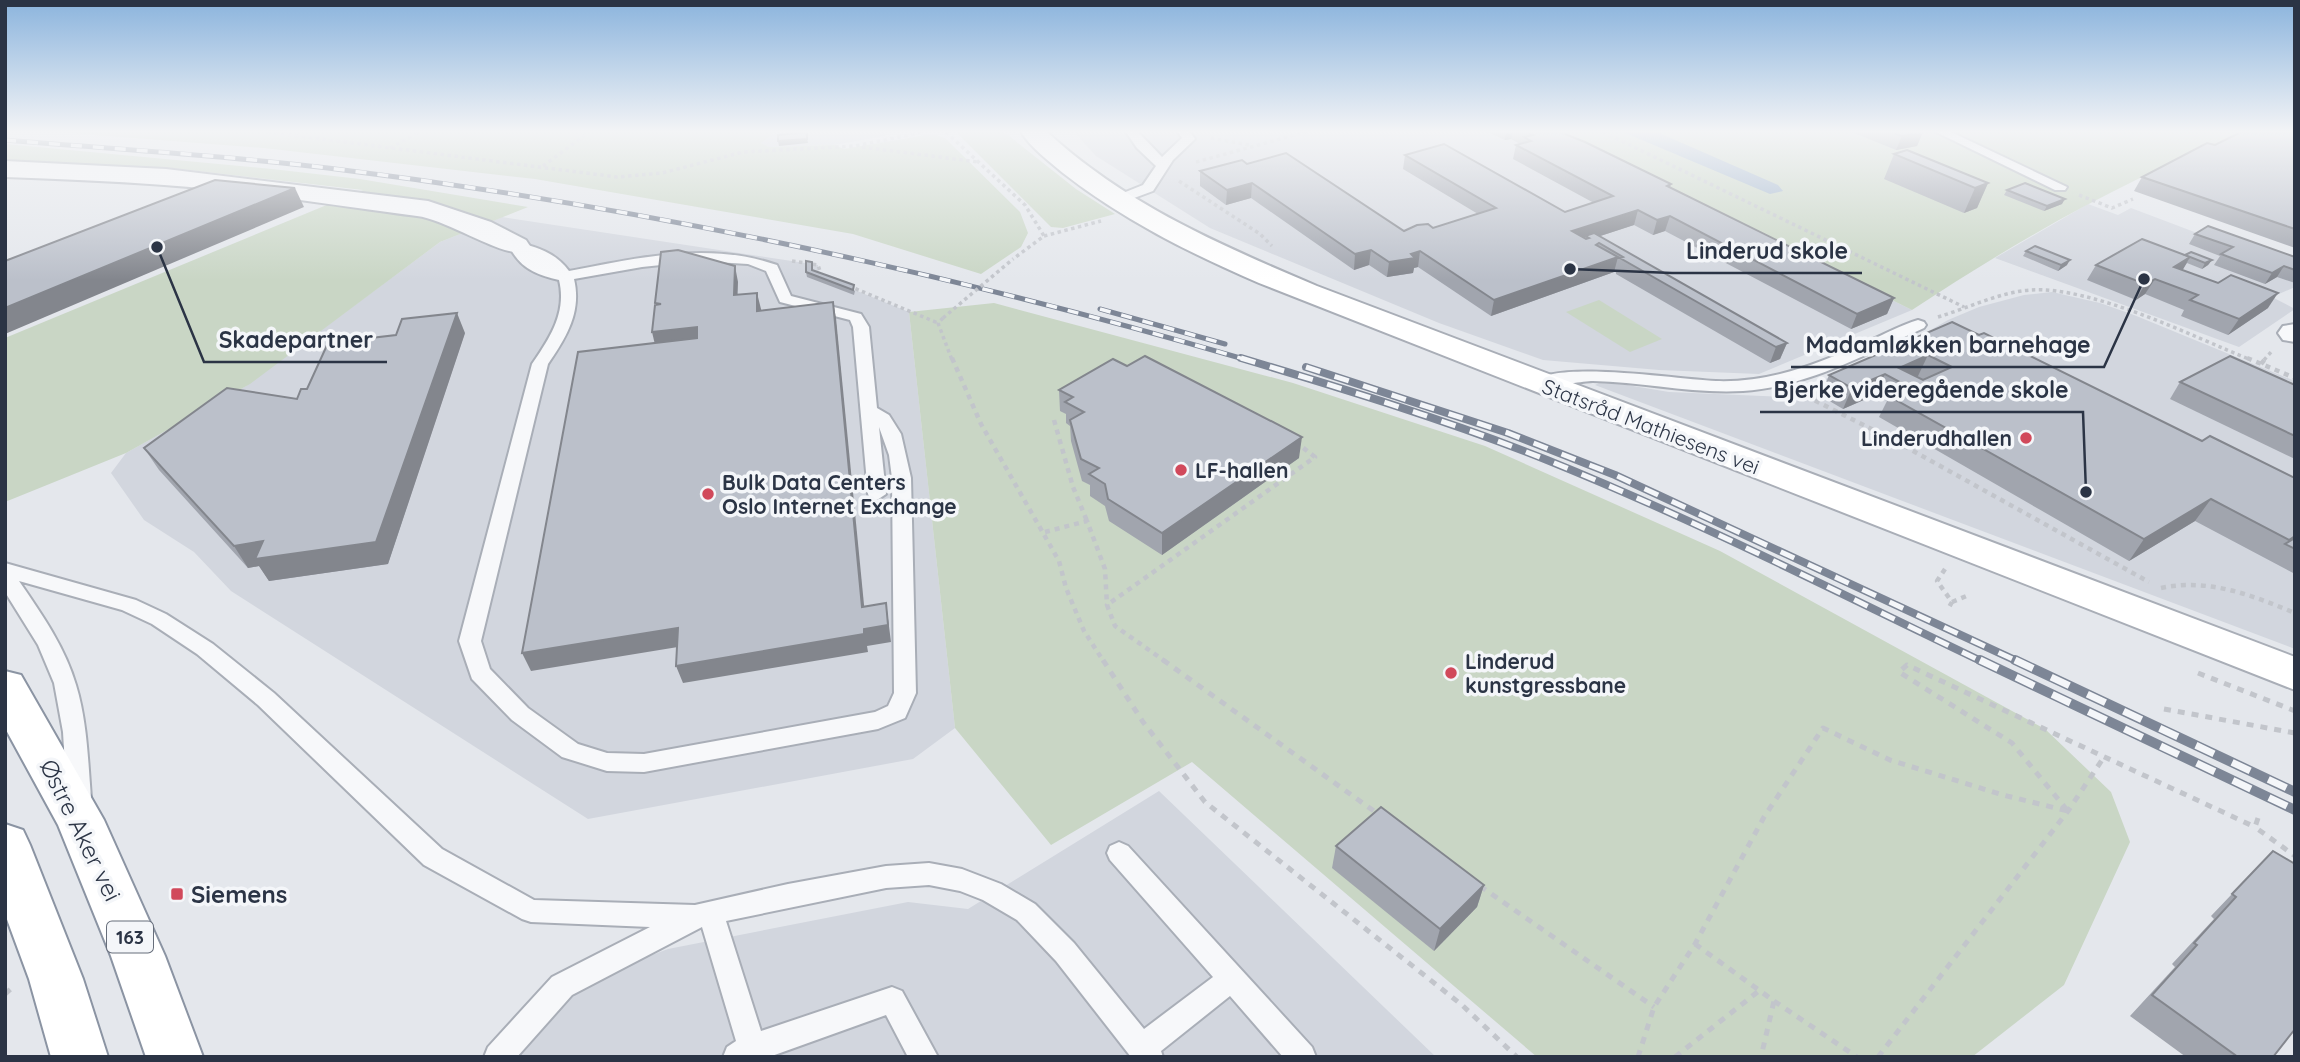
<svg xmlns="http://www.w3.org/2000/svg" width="2300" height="1062" font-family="Quicksand,sans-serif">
<rect width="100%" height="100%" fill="#e4e7ec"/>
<g fill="#d2d6de">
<polygon points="775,132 885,132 885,136 834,145 769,147 760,143"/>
<polygon points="1074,132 1553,132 1912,310 1759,374 1659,370 1543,360 1439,323 1210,228 1096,156"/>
<polygon points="2088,204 2118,215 2131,208 2295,270 2295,287 2272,297 2295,309 2239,347 1995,258"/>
<polygon points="502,217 818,265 818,275 909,312 955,728 913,759 588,819 231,591 194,552 144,520 111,473 126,453 246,386 440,242"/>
<polygon points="2052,292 2100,303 2134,315 2295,381 2295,649 1595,385 1603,381 1669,392 1785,397 1915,339 1948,320 1979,307 2024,295"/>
<polygon points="1159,791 1436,1057 515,1057 554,1009 615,969 668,949 908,902 968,909"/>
</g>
<g fill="#c9d6c5">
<polygon points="57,132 775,132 761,143 769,147 834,145 844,149 932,134 945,138 1020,212 1028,233 1021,247 981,274 853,234 535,179 264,148"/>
<polygon points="956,132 1004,132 1076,189 1115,214 1063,228 1051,227"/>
<path d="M1553 132H2248C2129 176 2018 240 1912 310Z"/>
<polygon points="5,144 272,169 360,179 528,207 440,242 250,384 126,453 5,502 5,338 363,190 172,168 5,161"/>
<polygon points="1599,300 1662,339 1630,352 1566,312"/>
<polygon points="994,303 1293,383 1485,446 1720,551 2045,729 2111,792 2130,842 2064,985 1972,1057 1537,1057 1192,762 1051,845 955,728 909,312"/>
</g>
<polygon fill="#9fb4cc" points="1623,132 1657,132 1778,185 1783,191 1770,194"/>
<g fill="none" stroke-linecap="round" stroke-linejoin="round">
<defs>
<g id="lane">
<polygon points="1126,132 1138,132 1162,157 1182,138 1178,132 1190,132 1195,139 1173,160 1153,191 1118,204 1111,200 1113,197 1143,185 1156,166 1137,148"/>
<polygon points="1936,132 1951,132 2067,187 2065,190 2055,190"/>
<path d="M516 242C537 247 556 253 569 271 638 258 708 241 777 265L791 296 861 314 869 327 877 408 889 415 901 434 911 478 916 693 905 718 878 729 644 772 607 771 562 757 512 720 472 679 459 641 532 364C550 338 567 312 559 280 536 275 520 268 509 246ZM699 261 748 264 766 271 780 302 850 320 853 327 868 494 870 498 877 500 886 494 879 427 889 455 892 478 894 693 888 706 875 712 644 754 607 753 578 744 528 708 490 669 481 641 548 364C566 338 582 312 574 279L642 267Z"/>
<path d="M1918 320 1924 322 1926 325 1924 328C1867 354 1806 387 1743 391 1693 394 1643 382 1593 381 1579 381 1539 391 1532 383 1554 359 1681 380 1716 381 1771 383 1820 363 1869 341 1885 334 1901 325 1918 320Z"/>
<path d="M5 563 136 600 166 614 213 644 274 693 442 849 534 900 695 905 788 884 886 866 929 863 962 869 1001 884 1035 904 1074 943 1144 1029 1213 977 1110 860 1107 853 1110 846 1119 842 1128 846 1312 1047 1316 1057H1283L1230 996 1161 1051 1163 1057H1131L1056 961 1017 920 983 900 960 891 929 885 886 888 726 921 761 1031 892 987 902 991 938 1057H908L886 1015 769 1057H723L727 1047 736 1041 702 927 572 995 517 1057H484L488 1047 552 977 650 927 531 922 522 919 424 865 258 705 197 654 152 624 122 610 19 581C41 613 65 647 76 685 87 721 88 760 91 798L87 805 79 808 71 805 67 798 63 732 54 683 38 645 5 592Z"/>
</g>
<g id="street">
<path d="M5 161 166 169 428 201 491 222 526 240 530 246 526 252C502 258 449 220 417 216 333 205 249 191 164 185 111 181 58 179 5 177Z"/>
<polygon points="2295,324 2295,342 2283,340 2278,333 2283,326"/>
</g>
<path id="secondary" d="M1021 132H1047C1125 204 1220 245 1317 286L2295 657V690L1259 283C1190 253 1123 220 1063 173 1049 161 1031 148 1021 132Z"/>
<g id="highway">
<polygon points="5,671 21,675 104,820 165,956 203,1057 146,1057 111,956 58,825 5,728"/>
<polygon points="5,824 23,830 30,845 83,979 108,1057 51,1057 29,979 5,914"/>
</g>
</defs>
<use href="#lane" stroke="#a9aeb7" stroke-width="4"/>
<use href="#street" stroke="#a9aeb7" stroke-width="4"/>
<use href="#secondary" stroke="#a9aeb7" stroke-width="4"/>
<use href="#highway" stroke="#8b94a3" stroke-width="4"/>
<g stroke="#c2c5cb" stroke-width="3.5" stroke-dasharray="3.5 3.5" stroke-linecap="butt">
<polyline points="267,132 617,177 662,173 743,152 854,146 925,132"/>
<polyline points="946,132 1025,205 1044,236 1013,259"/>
<polyline points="1603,132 1964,307"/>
<polyline points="1211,138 1249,145"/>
<polyline points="862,147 978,162"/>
<polyline points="390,148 419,132"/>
<polyline points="1196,162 1306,132"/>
<polyline points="543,166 589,132"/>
<polyline points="1179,181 1260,234 1272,246"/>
<polyline points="2079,195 2112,208 2133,199"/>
<polyline points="1044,236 1101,221"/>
<polyline points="792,261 818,265 821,274"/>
<polyline points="849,286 938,323"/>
<path d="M1938 317C1968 308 2000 292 2031 290 2092 286 2194 337 2251 360"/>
<polyline points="943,318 938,323 952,360"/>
<polyline points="2264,360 2272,351"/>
</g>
<g stroke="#c2c5cb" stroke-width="4.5" stroke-dasharray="5 5" stroke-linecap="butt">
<polyline points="952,358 981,424 1059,561 1066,588 1084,631 1104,662"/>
<polyline points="2247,358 2295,378"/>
<polyline points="2261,364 2266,358"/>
<polyline points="1806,396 1897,442 2149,582"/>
<polyline points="1054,420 1073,487 1087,521"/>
<polyline points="1045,532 1087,521 1105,569 1107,605"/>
<polyline points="1945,569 1937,581 1952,602 1948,609"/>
<path d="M2161 588C2209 578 2251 595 2295 613"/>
<polyline points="1952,602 1969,595"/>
<polyline points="1166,662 1115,626 1107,605 1315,457 1297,443"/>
</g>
<g stroke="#c2c5cb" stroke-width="5" stroke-dasharray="7 7" stroke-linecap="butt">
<polyline points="1103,660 1143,722 1205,802 1462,1005 1517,1057"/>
<polyline points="1163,660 1378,814"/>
<polyline points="2198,673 2295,711"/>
<polyline points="2164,709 2295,733"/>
<polyline points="2067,810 2012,743 1899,672 1907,665 2255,827"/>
<polyline points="2258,818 2255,827 2295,856"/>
<polyline points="1480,886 1654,1007"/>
<polyline points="1695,944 1774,1001 1761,1057"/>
<polyline points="5,994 13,987"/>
<polyline points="1774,1001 1857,1057"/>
<polyline points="1638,1057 1654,1007 1695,944 1764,817 1823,728 1890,760 2003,795 2068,811"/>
<polyline points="1675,1057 1760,990"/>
<polyline points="1878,1057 2068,811 2104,757"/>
</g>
<use href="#lane" fill="#f7f8fa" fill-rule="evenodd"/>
<use href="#street" fill="#f7f8fa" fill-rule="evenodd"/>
<use href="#secondary" fill="#fff" fill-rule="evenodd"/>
<use href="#highway" fill="#fff" fill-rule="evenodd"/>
<defs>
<g id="rail-far2">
<path d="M5 140C113 149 220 155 328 168 638 206 947 272 1247 360"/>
<polyline points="1100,309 1225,344"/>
</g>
<g id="rail-far1">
<path d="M1241 358C1344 389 1447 420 1547 460 1696 520 1839 593 1983 662"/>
<polyline points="1306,367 1508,433 1615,475 2019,662"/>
</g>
<g id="rail">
<polyline points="1980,660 2295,810"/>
<polyline points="2015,660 2295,792"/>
</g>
</defs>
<use href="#rail-far2" stroke="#7d8696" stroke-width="5"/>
<use href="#rail-far1" stroke="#7d8696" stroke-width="8"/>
<use href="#rail" stroke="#7d8696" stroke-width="10"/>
<use href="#rail-far2" stroke="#f4f6f9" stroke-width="3.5" stroke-dasharray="11" stroke-linecap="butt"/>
<use href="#rail-far1" stroke="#f4f6f9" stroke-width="5" stroke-dasharray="15" stroke-linecap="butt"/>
<use href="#rail" stroke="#f4f6f9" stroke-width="7" stroke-dasharray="20" stroke-linecap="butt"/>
<polyline stroke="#c2c5cb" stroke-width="3.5" stroke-dasharray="3.5 3.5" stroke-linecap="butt" points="943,318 1013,259"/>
</g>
<g fill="#a1a5ae">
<polygon points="1488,132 1560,132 1671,184 1670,188 1894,298 1887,314 1851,329 1665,231 1653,235 1634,225 1600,236 1787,343 1780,359 1770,363 1616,274 1616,271 1614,270 1614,272 1491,316 1418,267 1414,268 1413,273 1387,277 1369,265 1354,270 1251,198 1226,205 1200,186 1200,171 1247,164 1404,231 1433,228 1478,214 1403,169 1405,155 1565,212 1594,203 1513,159 1516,145 1520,144 1511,139 1505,140"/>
<polygon points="1852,132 1923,132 1917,146 1896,150"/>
<polygon points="2295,132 2295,248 2134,191 2142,177 2215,145"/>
<polygon points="1894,154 1988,183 1977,208 1964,213 1884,179"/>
<polygon points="2007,190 2062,204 2044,211 2004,195"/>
<polygon points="2195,234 2295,257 2295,283 2277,277 2265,284 2214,265 2220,256 2189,244"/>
<polygon points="2026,251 2067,265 2058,271 2023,256"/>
<polygon points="2185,255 2212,260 2208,265 2202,269 2187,263 2182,270 2268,308 2228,335 2181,316 2184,310 2145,294 2136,300 2087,280 2096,265"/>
<polygon points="812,262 813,270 855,291 854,295 807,277 806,272"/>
<polygon points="1952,322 2202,441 2295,478 2295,574 2195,521 2129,561 1879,417 1887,401 1875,395 1843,409 1821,396 1829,375"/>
<polygon points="465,333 388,564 269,581 259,566 248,568 159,470 144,448 297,399"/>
<polygon points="2180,382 2295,385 2295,459 2170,399"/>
<polygon points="1059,390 1299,458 1162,555 1109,521 1105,506 1090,496 1090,485 1082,481 1071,441 1070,426 1066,423 1066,414 1060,411"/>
<polygon points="1336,846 1484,885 1477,907 1434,951 1332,868"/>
<polygon points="2273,851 2273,1057 2186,1057 2130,1016 2175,967 2172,964 2214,919 2211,916"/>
</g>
<g fill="#83868d">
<polygon points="1506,132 1512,132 1511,139 1505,140"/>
<polygon points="1923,132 1917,146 1896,150 1902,136"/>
<polygon points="807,139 808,143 779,146 778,141"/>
<polygon points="1252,183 1251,198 1226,205 1227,190"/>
<polygon points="1988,183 1977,208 1964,213 1975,188"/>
<polygon points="295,188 304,207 5,334 5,308"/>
<polygon points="2065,199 2062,204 2044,211 2047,206"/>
<polygon points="1638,210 1634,225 1588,240 1589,238 1585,236 1584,241 1572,231"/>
<polygon points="1670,216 1665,231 1653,235 1657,220"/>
<polygon points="1371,250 1369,265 1354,270 1355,254"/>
<polygon points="1420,251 1418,267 1414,268 1413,273 1387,277 1389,262"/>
<polygon points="1618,257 1614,272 1491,316 1494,300"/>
<polygon points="2190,257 2181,273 2174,267"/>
<polygon points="2070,260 2067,265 2058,271 2061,265"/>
<polygon points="2212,260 2208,265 2202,269 2205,263"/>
<polygon points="735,266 738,282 737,311 734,295"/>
<polygon points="2284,266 2277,277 2265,284 2272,273"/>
<polygon points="2155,279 2145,294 2136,300 2145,284"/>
<polygon points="757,293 761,309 761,327 757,311"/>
<polygon points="2278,293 2268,308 2228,335 2239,319"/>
<polygon points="1894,298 1887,314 1851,329 1857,314"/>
<polygon points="833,302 836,318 866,625 862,607"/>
<polygon points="457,313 465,333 388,564 269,581 259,566 248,568 234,546"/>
<polygon points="697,327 701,343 656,349 652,332"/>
<polygon points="1787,343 1780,359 1770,363 1776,347"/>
<polygon points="1928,355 1918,376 1902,383 1899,368"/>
<polygon points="1885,374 1875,395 1843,409 1852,388"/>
<polygon points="1302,437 1299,458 1162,555 1162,533"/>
<polygon points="2211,499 2195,521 2129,561 2144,539"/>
<polygon points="886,603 891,642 867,646 868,652 683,683 676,666 864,629"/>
<polygon points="678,628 684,646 531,671 522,653"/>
<polygon points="1484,885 1477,907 1434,951 1440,929"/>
</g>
<g fill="#bbc0ca" stroke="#83868d" stroke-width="2" fill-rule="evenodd">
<polygon points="807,132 807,139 778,141 778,135"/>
<polygon points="1527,132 1560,132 1585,142 1671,184 1667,186 1894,298 1857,314 1670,216 1657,220 1638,210 1572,231 1586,239 1589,238 1585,236 1594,233 1787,343 1776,347 1620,258 1623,257 1599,243 1596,245 1618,257 1494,300 1420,251 1411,254 1415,258 1389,262 1371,250 1355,254 1252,183 1227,190 1200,171 1242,160 1247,164 1286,153 1404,231 1417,225 1428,224 1433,228 1496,208 1405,155 1444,144 1565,212 1613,196 1516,145 1531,141 1524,137 1533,135"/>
<polygon points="1891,132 1923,132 1902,136"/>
<polygon points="2241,132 2295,132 2295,229 2142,177 2207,143 2215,145"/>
<polygon points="1907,150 1988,183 1975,188 1894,154"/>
<polygon points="215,180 295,188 5,308 5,261"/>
<polygon points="2025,183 2065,199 2047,206 2007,190"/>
<polygon points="2208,226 2295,257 2295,270 2284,266 2272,273 2221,254 2233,247 2195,234"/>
<polygon points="2142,239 2190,257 2174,267 2218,283 2231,275 2278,293 2239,319 2190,300 2198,295 2155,279 2145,284 2096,265"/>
<polygon points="2035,246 2070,260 2061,265 2026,251"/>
<polygon points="678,250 735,266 734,295 757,293 757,311 833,302 862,607 886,603 888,625 864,629 864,634 676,666 678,628 522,653 578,352 697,338 697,327 652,332 655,305 661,304 655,303 661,252"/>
<polygon points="2191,252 2212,260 2205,263 2185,255"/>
<polygon points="806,261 812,262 812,270 854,285 853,290 806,272"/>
<polygon points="457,313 376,542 255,559 263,541 234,546 144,448 227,388 297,399 301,389 307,389 328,343 396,335 402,319"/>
<path d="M1952 322 1979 335 1984 333 2202 441 2210 436 2295 478V536L2289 540 2211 499 2144 539 1889 396 1909 387 1885 374 1852 388 1829 375ZM1928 355 1952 367 1923 380 1899 368Z"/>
<polygon points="1145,356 1302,437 1162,533 1108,499 1105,484 1089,474 1099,468 1081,459 1070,420 1084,412 1065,402 1073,397 1059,390 1113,359 1127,366"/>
<polygon points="2230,356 2295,385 2295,436 2180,382"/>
<polygon points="2295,538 2295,549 2285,544"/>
<polygon points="1381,807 1484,885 1440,929 1336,846"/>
<polygon points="2273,851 2295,864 2295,1029 2273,1057 2238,1057 2152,995 2197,945 2194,943 2236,897 2232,894"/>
</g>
<linearGradient id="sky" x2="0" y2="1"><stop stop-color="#8bb4dd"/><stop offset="0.47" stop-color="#f3f4f6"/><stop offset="1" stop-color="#f3f4f6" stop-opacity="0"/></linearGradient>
<rect width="2300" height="280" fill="url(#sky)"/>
<g fill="#d1495b" stroke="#f4f6f9" stroke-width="2.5">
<circle cx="2026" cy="438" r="7"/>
<circle cx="1181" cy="470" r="7"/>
<circle cx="708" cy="494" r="7"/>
<circle cx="1451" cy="673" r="7"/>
<rect x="170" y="887" width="14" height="14" rx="3.5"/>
</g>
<g text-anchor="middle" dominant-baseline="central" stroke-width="7" stroke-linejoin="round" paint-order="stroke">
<rect fill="#f4f6f9" stroke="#676e7b" stroke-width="2" x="107" y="921.5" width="46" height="31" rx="5"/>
<g font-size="19" font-weight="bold" fill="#2b3445">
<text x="130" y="937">163</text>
</g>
<g font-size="21" fill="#2b3445" stroke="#f4f6f9">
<text transform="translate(1651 426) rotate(21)">Statsråd Mathiesens vei</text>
</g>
<g font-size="21" font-weight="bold" fill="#2b3445" stroke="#f4f6f9" text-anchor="start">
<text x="2012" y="438" text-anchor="end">Linderudhallen</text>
<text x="1195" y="470">LF-hallen</text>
<text x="722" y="482">Bulk Data Centers<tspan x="722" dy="24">Oslo Internet Exchange</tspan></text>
<text x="1465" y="661">Linderud<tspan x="1465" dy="24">kunstgressbane</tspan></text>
</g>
<g font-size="24" fill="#2b3445" stroke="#f4f6f9">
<text transform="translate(81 830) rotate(64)">Østre Aker vei</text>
</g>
<g font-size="24" font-weight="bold" fill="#2b3445" stroke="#f4f6f9" text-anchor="start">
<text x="191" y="894">Siemens</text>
</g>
</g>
<path fill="none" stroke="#2b3445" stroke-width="2.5" d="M1570 269L1672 273H1862M157 247L204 362H387M2144 279L2104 367H1791M2086 492L2083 412H1760"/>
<g fill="#2b3445" stroke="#f4f6f9" stroke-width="2.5">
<circle cx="1570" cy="269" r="7"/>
<circle cx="157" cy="247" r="7"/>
<circle cx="2144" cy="279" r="7"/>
<circle cx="2086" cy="492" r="7"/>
</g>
<g font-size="23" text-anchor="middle" font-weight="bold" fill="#2b3445" stroke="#f4f6f9" stroke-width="7" stroke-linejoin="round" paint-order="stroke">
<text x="1767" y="259">Linderud skole</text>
<text x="296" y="348">Skadepartner</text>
<text x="1948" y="353">Madamløkken barnehage</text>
<text x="1921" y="398">Bjerke videregående skole</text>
</g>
<rect width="2300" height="1062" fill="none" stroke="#2b3445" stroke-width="14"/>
</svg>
